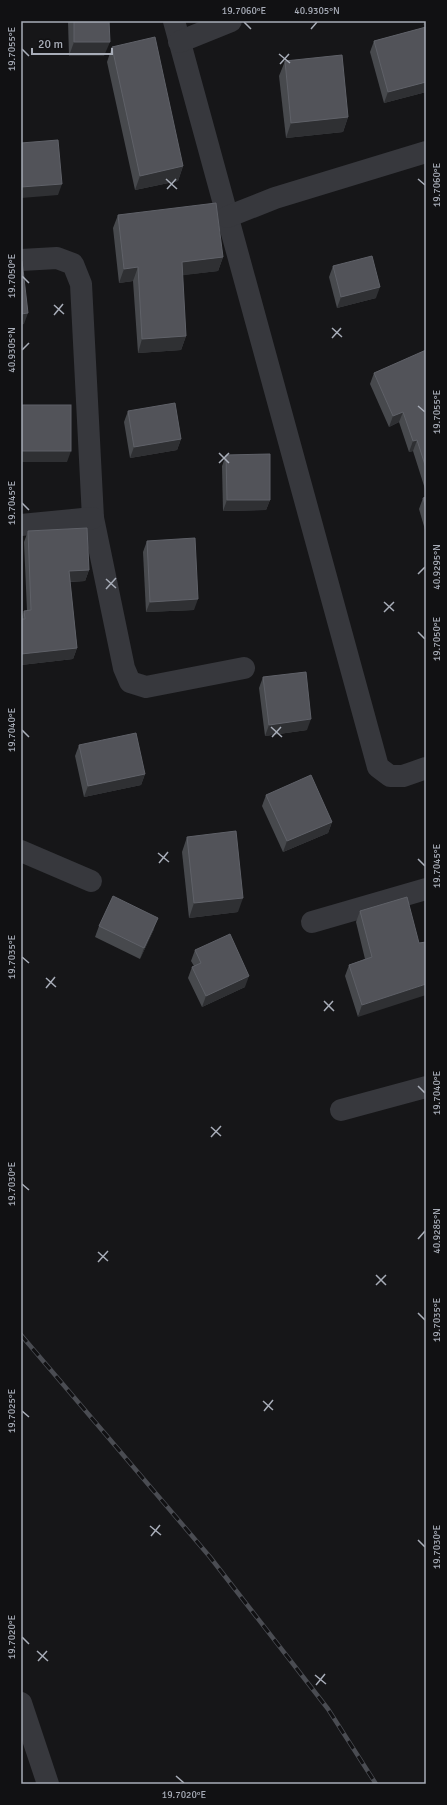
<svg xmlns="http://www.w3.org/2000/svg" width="447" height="1805" font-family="Signika,sans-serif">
<rect width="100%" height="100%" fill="#161618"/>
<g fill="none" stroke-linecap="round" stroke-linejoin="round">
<g stroke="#37383d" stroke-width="22">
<polyline points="174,21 378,767 390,776 403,776 426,768"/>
<polyline points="179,42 231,21"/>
<polyline points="227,217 275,198 426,152"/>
<polyline points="21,260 57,258 73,264 81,284 93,518 124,668 130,682 146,687 244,668"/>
<polyline points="21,525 93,518"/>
<polyline points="21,851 91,881"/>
<polyline points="312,922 426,889"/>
<polyline points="341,1110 426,1087"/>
<polyline points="21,1703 48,1784"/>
</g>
<defs>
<polyline id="rail" points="21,1335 210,1557 328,1709 376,1784"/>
</defs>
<use href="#rail" stroke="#4a4c52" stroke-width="4.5"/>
<use href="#rail" stroke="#111113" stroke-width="3" stroke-dasharray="9" stroke-linecap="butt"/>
</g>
<g fill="#47494d">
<polygon points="68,21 109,21 104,56 69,56"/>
<polygon points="426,27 426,92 384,103 370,52 374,41"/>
<polygon points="112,47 183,166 178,181 135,190 107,62"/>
<polygon points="285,61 348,117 343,132 286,138 279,76"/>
<polygon points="118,215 223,257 218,271 182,275 186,336 181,350 138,353 133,281 119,283 113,228"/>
<polygon points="333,266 376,298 337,308 329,277"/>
<polygon points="426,351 426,492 413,451 409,452 399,422 389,427 370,384 374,373"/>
<polygon points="128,411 181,439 177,450 130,458 124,422"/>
<polygon points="226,455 270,500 266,510 223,511 222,466"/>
<polygon points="426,497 426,533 419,509 423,498"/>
<polygon points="28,531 89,570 85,581 70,582 77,648 73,659 21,665 21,619 24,611 27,611 24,542"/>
<polygon points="147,541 194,610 146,612 143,552"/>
<polygon points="263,677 307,730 265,736 259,688"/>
<polygon points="79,745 145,774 141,785 84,797 75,756"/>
<polygon points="266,795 332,822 328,833 283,852 262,806"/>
<polygon points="187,837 238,912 189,918 182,852"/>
<polygon points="407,897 358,1017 345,976 349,965 365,959 356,922 360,911"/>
<polygon points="99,926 154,929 140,959 95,937"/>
<polygon points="195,950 245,987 202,1007 188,978 192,967 194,966 191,961"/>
</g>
<g fill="#2f3033">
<polygon points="425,21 426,21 426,24 423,25"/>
<polygon points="74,42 110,42 104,56 69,56"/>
<polygon points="426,82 426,92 384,103 388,92"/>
<polygon points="348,117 343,132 286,138 291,123"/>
<polygon points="183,166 178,181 135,190 140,176"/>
<polygon points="62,184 58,195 21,198 21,187"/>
<polygon points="223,257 218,271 177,276 182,262"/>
<polygon points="138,267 133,281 119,283 124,269"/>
<polygon points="380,287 376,298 337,308 341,297"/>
<polygon points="28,313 24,324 21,325 21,314"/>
<polygon points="186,336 181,350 138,353 142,339"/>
<polygon points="403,412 399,422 389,427 393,416"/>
<polygon points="181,439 177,450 130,458 134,447"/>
<polygon points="417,440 413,451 409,452 413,441"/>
<polygon points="21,451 71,451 67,462 21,462"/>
<polygon points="227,500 270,500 266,510 223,511"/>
<polygon points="89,570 85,581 65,582 69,571"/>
<polygon points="198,599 194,610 146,612 150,602"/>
<polygon points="77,648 73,659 21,665 21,654"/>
<polygon points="311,719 307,730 265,736 269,725"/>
<polygon points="145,774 141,785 84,797 88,786"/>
<polygon points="332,822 328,833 283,852 287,841"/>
<polygon points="243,898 238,912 189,918 194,903"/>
<polygon points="158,918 154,929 140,959 144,948"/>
<polygon points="249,976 245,987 202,1007 206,996"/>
<polygon points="426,984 426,995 358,1017 362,1005"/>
</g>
<g fill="#525359" stroke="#5f6168">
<polygon points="74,21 109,21 110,42 74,42"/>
<polygon points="426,27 426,82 388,92 374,41"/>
<polygon points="155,37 183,166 140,176 112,47"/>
<polygon points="342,55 348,117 291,123 285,61"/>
<polygon points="58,140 62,184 21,187 21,143"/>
<polygon points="216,203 223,257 182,262 186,336 142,339 138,267 124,269 118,215"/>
<polygon points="372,256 380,287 341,297 333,266"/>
<polygon points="21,260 22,261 28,313 21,314"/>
<polygon points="426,350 426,468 417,440 413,441 403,412 393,416 374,373"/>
<polygon points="175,403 181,439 134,447 128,411"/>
<rect x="21" y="405" width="50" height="46"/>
<polygon points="270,454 270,500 227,500 226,455"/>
<polygon points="426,497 426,509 423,498"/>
<polygon points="87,528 89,570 69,571 77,648 21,654 21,619 25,619 24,611 31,610 28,531"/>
<polygon points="195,538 198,599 150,602 147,541"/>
<polygon points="306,672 311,719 269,725 263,677"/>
<polygon points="136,733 145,774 88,786 79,745"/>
<polygon points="311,775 332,822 287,841 266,795"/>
<polygon points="236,831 243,898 194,903 187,837"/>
<polygon points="113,896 158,918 144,948 99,926"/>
<polygon points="407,897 419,943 426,942 426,984 362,1005 349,965 372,957 360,911"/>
<polygon points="230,934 249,976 206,996 192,967 201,963 195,950"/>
</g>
<path fill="none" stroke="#a8adb8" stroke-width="1.5" d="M244 22 251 29M311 29 317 22M22 49 29 56M279 54 290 63M280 64 289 54M166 179 177 189M418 179 425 185M167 189 176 179M22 276 29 283M54 305 64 314M54 315 63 304M332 328 342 337M332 338 341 328M22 350 29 343M418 406 425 412M219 453 229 463M219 463 229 453M22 503 29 510M418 574 425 567M106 579 116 588M106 589 116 578M384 602 394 611M384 612 394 602M418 632 425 639M271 727 282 737M22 730 29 737M272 737 281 727M158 853 169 862M418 859 425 866M159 863 168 852M22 957 29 963M46 978 56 987M46 988 55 977M324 1001 334 1011M324 1011 333 1001M418 1086 425 1093M211 1127 221 1136M211 1137 221 1126M22 1184 29 1190M418 1239 425 1231M98 1252 108 1261M98 1262 108 1251M376 1275 386 1285M376 1285 386 1275M418 1313 425 1320M263 1401 273 1410M22 1411 29 1417M264 1411 273 1400M150 1526 161 1535M151 1536 160 1525M418 1540 425 1547M22 1637 29 1644M37 1651 48 1661M38 1661 47 1651M315 1675 326 1684M316 1685 325 1674M176 1776 184 1783"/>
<rect width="447" height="1805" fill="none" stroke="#111113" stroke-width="44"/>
<path d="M32 48v6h80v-6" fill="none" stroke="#a8adb8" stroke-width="2"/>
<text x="38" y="48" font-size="12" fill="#a8adb8" stroke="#111113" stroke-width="3" paint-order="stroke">20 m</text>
<rect x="22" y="22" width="403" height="1761" fill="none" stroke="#a8adb8" stroke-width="1.5"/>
<g font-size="10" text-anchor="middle" fill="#a8adb8">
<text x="244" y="14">19.7060°E</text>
<text x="317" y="14">40.9305°N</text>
<text transform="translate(11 49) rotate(-90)" y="4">19.7055°E</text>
<text transform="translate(436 185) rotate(-90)" y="4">19.7060°E</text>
<text transform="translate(11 276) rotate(-90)" y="4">19.7050°E</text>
<text transform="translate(11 350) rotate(-90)" y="4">40.9305°N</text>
<text transform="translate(436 412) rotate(-90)" y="4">19.7055°E</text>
<text transform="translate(11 503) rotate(-90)" y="4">19.7045°E</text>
<text transform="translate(436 567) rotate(-90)" y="4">40.9295°N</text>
<text transform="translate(436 639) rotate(-90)" y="4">19.7050°E</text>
<text transform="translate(11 730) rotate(-90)" y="4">19.7040°E</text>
<text transform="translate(436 866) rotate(-90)" y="4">19.7045°E</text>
<text transform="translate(11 957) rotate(-90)" y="4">19.7035°E</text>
<text transform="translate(436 1093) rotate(-90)" y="4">19.7040°E</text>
<text transform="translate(11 1184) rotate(-90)" y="4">19.7030°E</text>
<text transform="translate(436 1231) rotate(-90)" y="4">40.9285°N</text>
<text transform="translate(436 1320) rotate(-90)" y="4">19.7035°E</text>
<text transform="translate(11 1411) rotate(-90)" y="4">19.7025°E</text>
<text transform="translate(436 1547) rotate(-90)" y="4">19.7030°E</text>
<text transform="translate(11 1637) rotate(-90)" y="4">19.7020°E</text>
<text x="184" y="1798">19.7020°E</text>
</g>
</svg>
